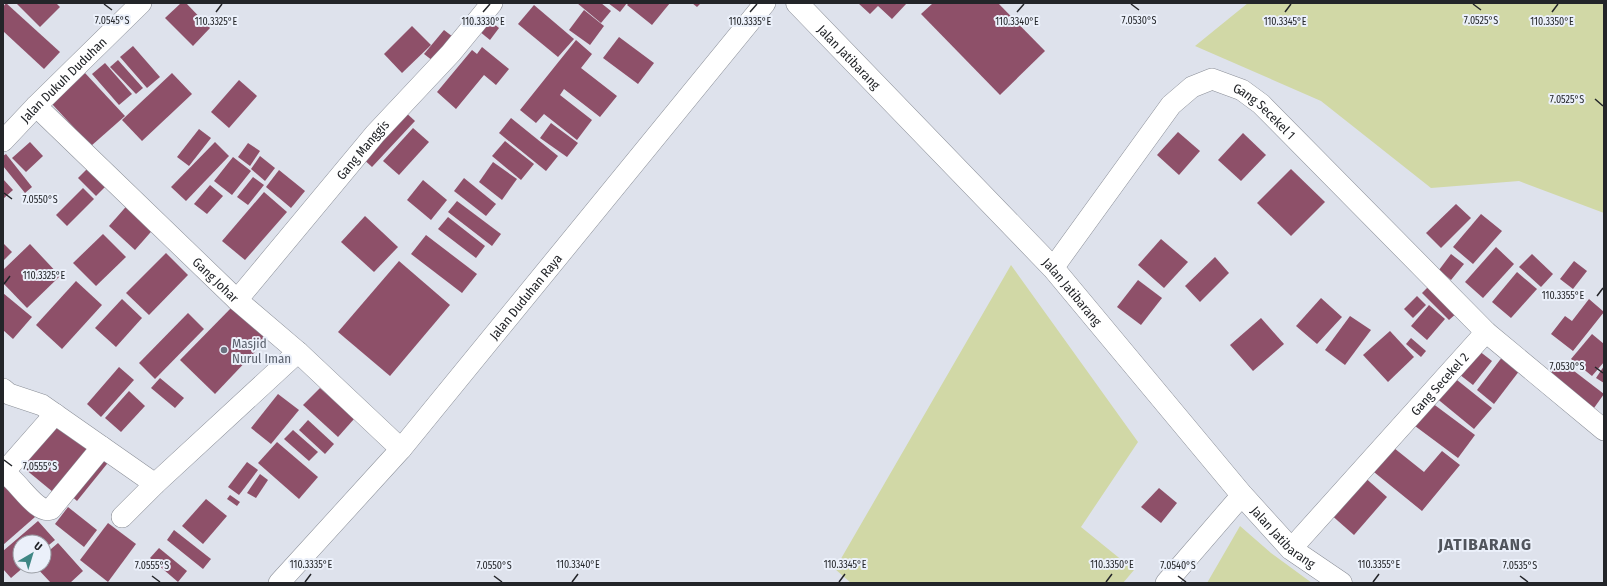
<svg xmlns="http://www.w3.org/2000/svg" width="1607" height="586" font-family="'Fira Sans Condensed',sans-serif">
<rect width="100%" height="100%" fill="#dee2ec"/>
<g fill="#d1d8a6">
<polygon points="1248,3 1604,3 1604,213 1519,181 1431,188 1321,101 1195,46"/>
<polygon points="1011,265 1138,442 1081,527 1134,570 1123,583 851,583 835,569"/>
<polygon points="1240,526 1271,553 1312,583 1207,583"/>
</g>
<g fill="#8e5069">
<polygon points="6,3 60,52 44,69 3,31 3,7"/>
<polygon points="16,3 56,3 60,7 40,27"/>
<polygon points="181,3 186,3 210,28 193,46 165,18"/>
<polygon points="577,3 601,3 611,11 601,23"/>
<polygon points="608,3 627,3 620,12"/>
<polygon points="629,3 670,3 652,25 627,5"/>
<polygon points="692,3 701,3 697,7"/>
<polygon points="858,3 907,3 892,19 878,6 870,14"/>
<polygon points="933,3 998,3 1045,51 1000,95 921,14"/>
<polygon points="534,5 574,39 558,57 518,24"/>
<polygon points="584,10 604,26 590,45 569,30"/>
<polygon points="484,16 499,28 490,40 474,27"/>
<polygon points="412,26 431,45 402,73 384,54"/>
<polygon points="444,30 457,40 437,64 424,54"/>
<polygon points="619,37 654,63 638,84 603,58"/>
<polygon points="576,40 592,54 581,68 617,96 600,117 564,89 560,95 592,120 577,140 544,114 536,123 520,110"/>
<polygon points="133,46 160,77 147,88 120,57"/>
<polygon points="482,47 509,69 496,85 484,75 456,109 437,92 472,50 477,54"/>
<polygon points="118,60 143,88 136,94 110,67"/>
<polygon points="105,63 132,94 119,105 92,74"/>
<polygon points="85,73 125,116 91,146 52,104"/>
<polygon points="172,73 192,94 142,141 122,120"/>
<polygon points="239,80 257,96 229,128 211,112"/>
<polygon points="403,110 415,121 372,167 360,156"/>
<polygon points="511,118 558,156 546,171 499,133"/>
<polygon points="551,123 578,143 567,157 540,138"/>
<polygon points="413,128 429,142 399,175 383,161"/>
<polygon points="199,129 211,138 189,166 177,157"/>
<polygon points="1178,132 1200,151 1179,175 1157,155"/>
<polygon points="1243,133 1266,155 1241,181 1218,160"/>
<polygon points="505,141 534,164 521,180 492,156"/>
<polygon points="30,142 43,156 26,172 12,158"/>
<polygon points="215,142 229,156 186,201 171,187"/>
<polygon points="248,143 260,151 250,166 238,157"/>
<polygon points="6,154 32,187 25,193 3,166 3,156"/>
<polygon points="260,156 275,168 265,181 251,169"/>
<polygon points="233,157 251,171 232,195 214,181"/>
<polygon points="493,162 517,179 502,200 479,182"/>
<polygon points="89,167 107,185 96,196 78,178"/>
<polygon points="1291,169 1325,202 1291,236 1257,203"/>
<polygon points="279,170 305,191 291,208 266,187"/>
<polygon points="253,177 264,185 248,205 237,197"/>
<polygon points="464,178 496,204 486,216 454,191"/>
<polygon points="3,179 13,190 3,199"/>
<polygon points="423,180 447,200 431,220 407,200"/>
<polygon points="210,185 223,196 207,214 194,204"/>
<polygon points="83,188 94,199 67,226 56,215"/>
<polygon points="264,192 287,212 245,260 222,241"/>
<polygon points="131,201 157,225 135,250 109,226"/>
<polygon points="457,201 501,234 492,246 448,212"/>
<polygon points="1456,204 1471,218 1441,248 1426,233"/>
<polygon points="1481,214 1502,231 1473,264 1453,247"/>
<polygon points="365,216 398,247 374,272 341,242"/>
<polygon points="448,217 485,246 476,258 438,229"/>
<polygon points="103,234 126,257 96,286 73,263"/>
<polygon points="426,235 477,274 462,293 411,254"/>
<polygon points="1161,239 1188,262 1164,288 1138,265"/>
<polygon points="3,243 12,252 3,261"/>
<polygon points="30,244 60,276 27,308 3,283 3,270"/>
<polygon points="1496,247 1514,264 1483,298 1465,282"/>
<polygon points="166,253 188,275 149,315 126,293"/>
<polygon points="1451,254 1464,264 1451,280 1439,270"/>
<polygon points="1532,254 1553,274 1541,287 1519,267"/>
<polygon points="1215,257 1229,273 1200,302 1185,286"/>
<polygon points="399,261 450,305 390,376 338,332"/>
<polygon points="1574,261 1587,271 1573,289 1560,279"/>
<polygon points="1517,272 1537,289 1511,318 1492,302"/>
<polygon points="1138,280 1162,298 1141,325 1117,307"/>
<polygon points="76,281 102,305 62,349 36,325"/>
<polygon points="1431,284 1458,312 1449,320 1422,293"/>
<polygon points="3,293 32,317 13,339 3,330"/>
<polygon points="1417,296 1426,305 1413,318 1404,309"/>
<polygon points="1321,298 1342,317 1317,344 1296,326"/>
<polygon points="122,299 142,318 116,347 95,328"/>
<polygon points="1589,299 1604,312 1573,351 1551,334 1565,316 1572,321"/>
<polygon points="1429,305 1445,319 1427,340 1411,326"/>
<polygon points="233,306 267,339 215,394 180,360"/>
<polygon points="188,313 204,329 155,379 139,363"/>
<polygon points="1350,316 1371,330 1345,365 1325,350"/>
<polygon points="1261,318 1284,344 1253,371 1230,345"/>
<polygon points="1390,331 1414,357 1388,382 1363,355"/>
<polygon points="1592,334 1604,344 1604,362 1592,376 1571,359"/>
<polygon points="1411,338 1426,351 1421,357 1406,344"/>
<polygon points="1474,347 1492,361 1473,385 1455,371"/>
<polygon points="1506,352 1523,366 1494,404 1477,390"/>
<polygon points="1561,361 1604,394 1594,408 1550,374"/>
<polygon points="1604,366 1604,383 1596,378"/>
<polygon points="119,367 134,380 101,417 87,404"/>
<polygon points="1452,376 1492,408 1474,429 1435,397"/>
<polygon points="160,378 184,398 175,408 151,388"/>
<polygon points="320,388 354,419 338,437 303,405"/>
<polygon points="129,391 145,406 121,432 105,418"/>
<polygon points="278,394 299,410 271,444 251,428"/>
<polygon points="1428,400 1475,435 1458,458 1411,423"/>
<polygon points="56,419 96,452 59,497 19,464"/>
<polygon points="308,420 334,444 325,454 299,430"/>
<polygon points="293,430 318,452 309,461 284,439"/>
<polygon points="277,442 318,477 299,499 258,463"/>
<polygon points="1389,444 1424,472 1442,451 1460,465 1422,511 1369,468"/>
<polygon points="102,451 111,459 77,501 68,493"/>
<polygon points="247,462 258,470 239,495 228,487"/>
<polygon points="260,474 268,480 256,498 247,493"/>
<polygon points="1362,475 1387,497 1354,535 1329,513"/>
<polygon points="3,481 35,517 3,545"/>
<polygon points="1159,488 1177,503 1161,523 1141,507"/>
<polygon points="230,495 240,502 237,506 227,499"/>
<polygon points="206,499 227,516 203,544 182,526"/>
<polygon points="68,507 97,530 84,547 55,524"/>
<polygon points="38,521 55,540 44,549 44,542 20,542 20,566 25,566 11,578 3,569 3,551"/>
<polygon points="108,523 136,544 108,582 80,560"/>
<polygon points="174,530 211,559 203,569 167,540"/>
<polygon points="58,543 83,571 70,583 51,583 35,566 44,566 44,555"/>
<polygon points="159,548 187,571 178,582 150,558"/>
</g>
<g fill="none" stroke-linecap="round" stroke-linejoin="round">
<defs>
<g id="minor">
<path id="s1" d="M36 106 237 300 298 352 401 449"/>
<path id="s2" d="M3 141 36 106 141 3"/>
<path id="s3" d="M1053 268 1171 105 1192 87 1212 79 1242 90 1261 104 1486 332 1604 430"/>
<path id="s4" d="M237 300 375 134 451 53 492 3"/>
<polyline points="3,389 9,394 42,405 155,484"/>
<polyline points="4,472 55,414"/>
<path d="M3 473C16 477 36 515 51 509L102 447"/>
<polyline points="122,517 155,484 298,352"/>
<path id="s5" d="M1291 549 1486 332"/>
<path id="s6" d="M279 583 401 449 765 3"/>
<polyline points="1166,583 1242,495"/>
</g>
<g id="tertiary">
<path id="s7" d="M797 3 1053 268 1242 495 1291 549 1341 583"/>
</g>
</defs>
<use href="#minor" stroke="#8b8f98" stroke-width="22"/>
<use href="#tertiary" stroke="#8b8f98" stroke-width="23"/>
<use href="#minor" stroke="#fff" stroke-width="21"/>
<use href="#tertiary" stroke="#fff" stroke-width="22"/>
</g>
<path fill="none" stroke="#232529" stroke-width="1.5" d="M104 4 112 10M1131 4 1139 10M1473 4 1481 10M216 12 222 4M483 12 490 4M750 12 757 4M1017 12 1024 4M1285 12 1291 4M1552 12 1558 4M1595 99 1603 106M4 193 12 199M4 284 10 276M1597 296 1603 288M1595 367 1603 373M4 460 12 466M152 576 160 582M494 576 502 582M1178 576 1186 582M1520 576 1528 582M305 582 311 574M572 582 578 574M839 582 845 574M1106 582 1112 574M1373 582 1379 574"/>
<circle fill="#6b7280" stroke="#ebf0fa" stroke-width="1.5" cx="224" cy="350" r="4"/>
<g text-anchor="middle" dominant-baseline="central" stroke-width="4" stroke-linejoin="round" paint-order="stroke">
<g font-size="13" fill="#232529" stroke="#ebf0fa">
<text stroke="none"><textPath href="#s7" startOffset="75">Jalan Jatibarang</textPath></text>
<text stroke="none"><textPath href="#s2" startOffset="86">Jalan Dukuh Duduhan</textPath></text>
<text stroke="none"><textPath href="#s3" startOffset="313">Gang Secekel 1</textPath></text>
<text stroke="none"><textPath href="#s4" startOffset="196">Gang Manggis</textPath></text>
<text stroke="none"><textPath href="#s1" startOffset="250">Gang Johar</textPath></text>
<text stroke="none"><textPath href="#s7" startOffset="399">Jalan Jatibarang</textPath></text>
<text stroke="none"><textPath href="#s6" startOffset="378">Jalan Duduhan Raya</textPath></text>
<text stroke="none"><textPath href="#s5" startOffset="222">Gang Secekel 2</textPath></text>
<text stroke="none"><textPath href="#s7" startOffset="723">Jalan Jatibarang</textPath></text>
</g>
<g font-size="13" fill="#5b616d" stroke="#ebf0fa" text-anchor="start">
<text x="232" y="343">Masjid<tspan x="232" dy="15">Nurul Iman</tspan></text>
</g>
<g font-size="17" font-weight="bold" letter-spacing="1" fill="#51555d" stroke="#ebf0fa">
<text x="1485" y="544">JATIBARANG</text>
</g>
</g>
<g font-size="10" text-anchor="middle" fill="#232529" stroke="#ebf0fa" stroke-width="4" stroke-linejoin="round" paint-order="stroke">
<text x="112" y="24">7.0545°S</text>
<text x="1139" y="24">7.0530°S</text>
<text x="1481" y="24">7.0525°S</text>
<text x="216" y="25">110.3325°E</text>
<text x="750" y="25">110.3335°E</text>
<text x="1017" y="25">110.3340°E</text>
<text x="483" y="25">110.3330°E</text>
<text x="1285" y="25">110.3345°E</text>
<text x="1552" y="25">110.3350°E</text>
<text x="1567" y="103">7.0525°S</text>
<text x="40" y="203">7.0550°S</text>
<text x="44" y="279">110.3325°E</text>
<text x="1563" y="299">110.3355°E</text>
<text x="1567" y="370">7.0530°S</text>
<text x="40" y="470">7.0555°S</text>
<text x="311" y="568">110.3335°E</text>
<text x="578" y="568">110.3340°E</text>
<text x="845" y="568">110.3345°E</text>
<text x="1112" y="568">110.3350°E</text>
<text x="1379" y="568">110.3355°E</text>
<text x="152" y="569">7.0555°S</text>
<text x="494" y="569">7.0550°S</text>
<text x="1178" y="569">7.0540°S</text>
<text x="1520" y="569">7.0535°S</text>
</g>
<rect width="1607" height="586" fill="none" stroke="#232529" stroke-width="8"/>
<g transform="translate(32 554) rotate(38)"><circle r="19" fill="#ebf0fa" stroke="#9b9fa6"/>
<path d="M0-3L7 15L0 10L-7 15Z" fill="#3f8785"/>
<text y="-6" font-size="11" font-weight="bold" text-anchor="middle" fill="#232529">U</text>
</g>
</svg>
